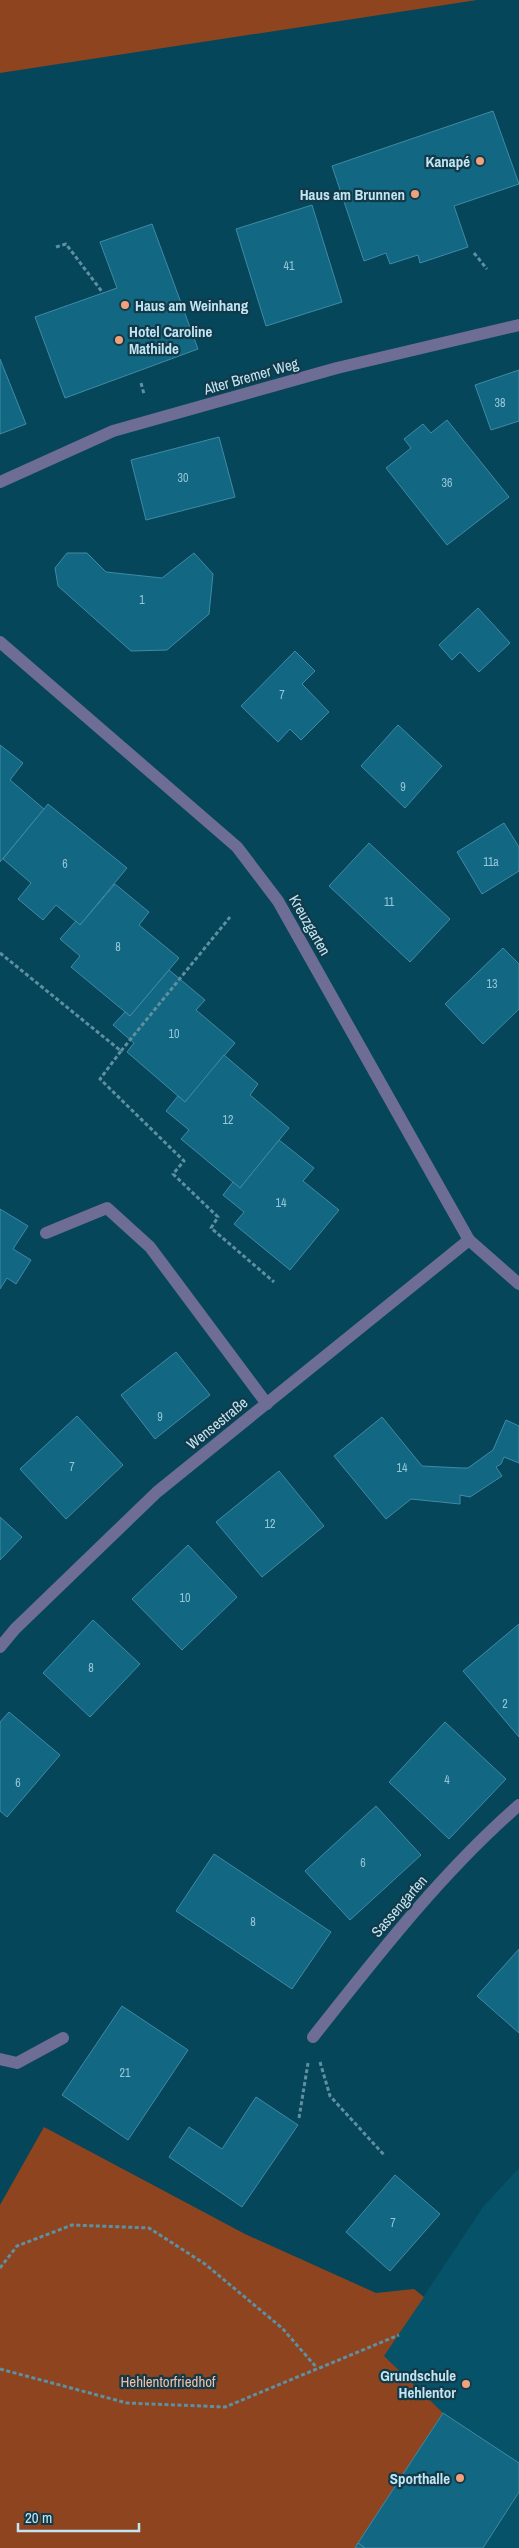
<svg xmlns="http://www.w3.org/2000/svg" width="519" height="2548" font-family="'Archivo Narrow',sans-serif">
<rect width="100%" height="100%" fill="#06465a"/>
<polygon fill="#065269" points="519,2168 519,2548 355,2548 384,2356 483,2207"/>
<g fill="#8d441f">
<polygon points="0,0 477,0 0,73"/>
<polygon points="44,2127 245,2234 376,2293 414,2289 424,2297 384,2356 443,2413 355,2548 0,2548 0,2205"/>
</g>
<g fill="#126782" stroke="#418aa5">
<polygon points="493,111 519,184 454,206 468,247 420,263 418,255 390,264 386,253 364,261 332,166"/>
<polygon points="312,205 342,302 266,326 236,229"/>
<polygon points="152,224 198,349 65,398 35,317 117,288 100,242"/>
<polygon points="0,359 26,424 0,434"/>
<polygon points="519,370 519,421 491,430 475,385"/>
<polygon points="447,420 509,497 447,545 386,468 411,448 404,439 423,424 431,433"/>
<polygon points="219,437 235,497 146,520 131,460"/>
<polygon points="67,553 87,553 106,572 162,578 194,553 213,574 209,614 167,650 131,651 58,586 55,568"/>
<polygon points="478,608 510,643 479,672 460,652 452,660 439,645"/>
<polygon points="295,651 315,671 302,684 329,712 301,740 290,729 278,742 241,706"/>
<polygon points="398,725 442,766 405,808 361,766"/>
<polygon points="0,745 23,763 10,780 44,809 0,862"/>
<polygon points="48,804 127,868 80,925 56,905 43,920 18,899 31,883 3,859"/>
<polygon points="504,823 519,847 519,871 482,894 457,852"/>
<polygon points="369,843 450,919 410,962 329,886"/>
<polygon points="115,884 149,912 139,925 179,958 130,1016 71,967 80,956 60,939 76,921 80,925"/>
<polygon points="503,948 519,964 519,1009 483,1044 445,1004"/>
<polygon points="169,970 205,1000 196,1010 235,1043 185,1102 127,1052 134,1043 113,1025 125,1012 130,1016"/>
<polygon points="224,1055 258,1084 250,1095 289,1128 240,1188 181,1139 189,1130 166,1111 178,1096 185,1102"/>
<polygon points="279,1140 314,1168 303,1181 339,1210 290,1270 234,1224 244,1212 223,1195 233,1182 240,1188"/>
<polygon points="0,1209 28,1226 13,1249 31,1260 16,1284 7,1278 0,1289"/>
<polygon points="176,1352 210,1395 155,1439 121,1395"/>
<polygon points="77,1416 123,1465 66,1519 20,1469"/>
<polygon points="382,1417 422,1466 462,1468 468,1468 493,1450 506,1420 519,1426 519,1463 504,1457 501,1464 496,1467 502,1476 470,1497 460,1495 460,1504 411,1499 386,1519 334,1456"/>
<polygon points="279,1471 324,1526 262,1577 216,1522"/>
<polygon points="0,1517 22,1537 0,1560"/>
<polygon points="188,1545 237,1597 182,1650 132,1599"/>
<polygon points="93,1620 140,1664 90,1717 43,1673"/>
<polygon points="519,1624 519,1737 463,1671"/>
<polygon points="9,1712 60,1755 7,1817 0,1811 0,1722"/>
<polygon points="445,1722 506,1779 449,1839 389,1782"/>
<polygon points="376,1806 421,1855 350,1920 305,1871"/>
<polygon points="214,1854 331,1932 292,1989 176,1911"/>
<polygon points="519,1949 519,2033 477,1996"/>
<polygon points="122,2006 188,2050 128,2140 62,2095"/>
<polygon points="256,2097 298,2125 242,2207 169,2157 189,2127 222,2149"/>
<polygon points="395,2175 440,2214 390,2271 346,2232"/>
<polygon points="443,2413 519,2463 519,2492 483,2548 365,2548 358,2543"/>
<polygon points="358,2543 365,2548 355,2548"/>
</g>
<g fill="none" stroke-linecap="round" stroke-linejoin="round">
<g stroke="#5e90a2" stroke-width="3" stroke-dasharray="4 2.5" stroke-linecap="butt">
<polyline points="56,247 66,244 103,293"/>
<polyline points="474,253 487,269"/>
<polyline points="141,383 144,394"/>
<polyline points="0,953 121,1051 100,1079 184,1161 173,1174 218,1217 211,1228 274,1282"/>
<polyline points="121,1051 230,917"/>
<polyline points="320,2062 330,2096 385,2156"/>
<polyline points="299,2118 308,2063"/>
<polyline points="0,2268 17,2246 72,2225 149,2228 205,2264 282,2328 317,2368"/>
<polyline points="0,2369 127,2403 225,2407 399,2335"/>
</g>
<g stroke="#6e6d96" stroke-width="12">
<polyline points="46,1233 107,1208 150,1247 267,1404"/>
<polyline points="0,2059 17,2063 63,2038"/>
</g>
<g stroke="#6e6d96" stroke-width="12">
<polyline points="0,642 237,847 278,901 469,1240 519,1284"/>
<polyline points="0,1647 15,1629 157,1492 469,1240"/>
<path d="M313 2037C377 1956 441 1873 519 1805"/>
</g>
<polyline stroke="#6e6d96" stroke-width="12" points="0,482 113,431 337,368 519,325"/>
</g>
<g fill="#f1a17c" stroke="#123a48" stroke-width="2">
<circle cx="480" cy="161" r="5"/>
<circle cx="415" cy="194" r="5"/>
<circle cx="125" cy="305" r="5"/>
<circle cx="119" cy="340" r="5"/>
<circle cx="466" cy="2384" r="5"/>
<circle cx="460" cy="2478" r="5"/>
</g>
<g text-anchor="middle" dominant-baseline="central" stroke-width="4.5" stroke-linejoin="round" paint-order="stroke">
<g font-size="12" fill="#96c6d8">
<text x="289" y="266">41</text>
<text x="500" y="403">38</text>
<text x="183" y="478">30</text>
<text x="447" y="483">36</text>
<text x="142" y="600">1</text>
<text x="282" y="695">7</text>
<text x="403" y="787">9</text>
<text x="491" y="862">11a</text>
<text x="65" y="864">6</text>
<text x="389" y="902">11</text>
<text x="118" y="947">8</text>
<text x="492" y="984">13</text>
<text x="174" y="1034">10</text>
<text x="228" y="1120">12</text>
<text x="281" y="1203">14</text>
<text x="160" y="1417">9</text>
<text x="72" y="1467">7</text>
<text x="402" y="1468">14</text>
<text x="270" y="1524">12</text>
<text x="185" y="1598">10</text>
<text x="91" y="1668">8</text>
<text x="505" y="1704">2</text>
<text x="447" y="1780">4</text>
<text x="18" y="1783">6</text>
<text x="363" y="1863">6</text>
<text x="253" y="1922">8</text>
<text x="125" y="2073">21</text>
<text x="393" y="2223">7</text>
</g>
<g font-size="15" font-weight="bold" fill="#c2e5f4" stroke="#123a48" text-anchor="end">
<text x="470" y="161">Kanapé</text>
<text x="405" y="194">Haus am Brunnen</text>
<text x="135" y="305" text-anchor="start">Haus am Weinhang</text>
<text x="129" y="331" text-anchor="start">Hotel Caroline<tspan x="129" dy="17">Mathilde</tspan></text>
<text x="456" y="2375">Grundschule<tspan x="456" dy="17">Hehlentor</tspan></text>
<text x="450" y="2478">Sporthalle</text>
</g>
<g font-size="15" fill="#c2e5f4" stroke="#123a48">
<text transform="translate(251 376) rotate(-16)">Alter Bremer Weg</text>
<text transform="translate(310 925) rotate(60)">Kreuzgarten</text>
<text transform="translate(217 1423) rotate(-39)">Wensestraße</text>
<text transform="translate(399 1906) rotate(-49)">Sassengarten</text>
</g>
<g font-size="15" fill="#f2bea6" stroke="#123a48">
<text x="168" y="2381">Hehlentorfriedhof</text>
</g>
</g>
<path d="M18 2523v8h121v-8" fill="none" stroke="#c2e5f4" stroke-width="2.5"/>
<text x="25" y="2523" font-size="15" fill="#c2e5f4" stroke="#123a48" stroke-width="4" paint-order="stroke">20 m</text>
</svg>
